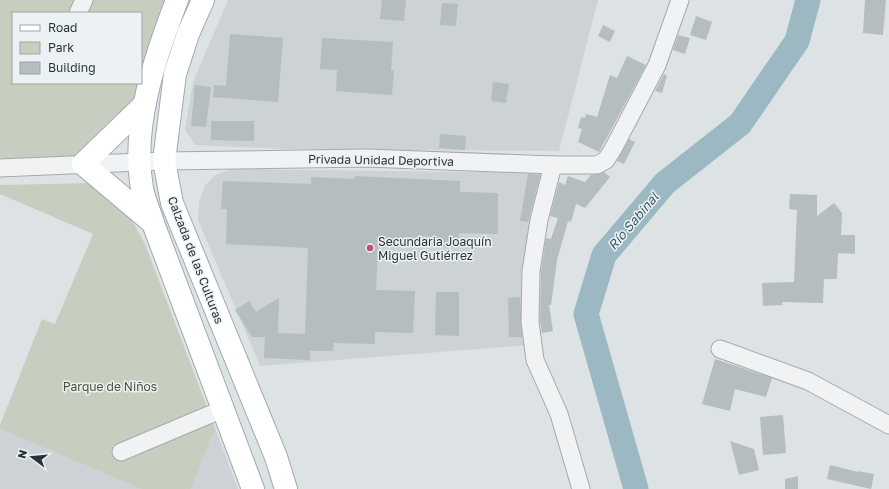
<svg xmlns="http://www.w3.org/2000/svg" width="889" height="489" font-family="'Golos Text',sans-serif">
<rect width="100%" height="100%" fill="#dde2e5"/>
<g fill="#ccd2d6">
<polygon points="228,0 598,0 559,151 285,149 195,145 185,130 193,82"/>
<polygon points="232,169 546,173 529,345 260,366 198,220 199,202 205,186 215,175"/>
<polygon points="215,428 238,489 191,489"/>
<polygon points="0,429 141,489 0,489"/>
</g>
<g fill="#c7cec0" fill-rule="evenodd">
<path d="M0 0H169L135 105 78 156 0 160ZM13 13H141V83H13Z"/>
<polygon points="94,183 129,215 145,244 215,428 191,489 141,489 0,429 0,425 42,319 55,324 93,234 0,194 0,185"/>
</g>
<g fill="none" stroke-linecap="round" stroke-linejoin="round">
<polyline stroke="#9cb8c2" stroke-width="25" points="636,489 586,314 604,255 665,183 740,124 797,41 808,0"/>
</g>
<g fill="#b5bdc1">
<polygon points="382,0 406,0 404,21 380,19"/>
<polygon points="865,0 886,0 883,35 863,33"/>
<polygon points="442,3 458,4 456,26 440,25"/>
<polygon points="696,16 712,22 706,40 690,35"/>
<polygon points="603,25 615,31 610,42 598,36"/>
<polygon points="230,34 283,38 278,102 213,97 214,85 226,86"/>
<polygon points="678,35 690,38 685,54 673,50"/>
<polygon points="322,38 393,42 391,70 394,70 392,95 336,91 337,70 320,69"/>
<polygon points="627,56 646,65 599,152 578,142 582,129 578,128 581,117 585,118 586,114 597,117 610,75 617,78"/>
<polygon points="664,74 667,76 662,93 655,91"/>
<polygon points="493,82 509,84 506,103 491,101"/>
<polygon points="195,85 211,87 206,127 191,126"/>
<polygon points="211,121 254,121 254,141 211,140"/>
<polygon points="440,134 466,136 465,150 439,148"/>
<polygon points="629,139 635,142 624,164 617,161"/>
<polygon points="604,172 610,177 585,208 576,204 571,222 568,221 557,260 551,305 549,305 553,331 542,333 540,321 541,272 546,238 551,239 558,218 550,216 559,182 565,185 568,176 585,182 591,175"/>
<polygon points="528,174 540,175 528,222 520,221"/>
<polygon points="354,176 460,181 460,192 498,193 498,234 459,233 459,247 436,247 436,237 418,236 417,245 378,244 376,290 415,291 413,333 375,332 375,344 334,343 333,351 310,351 310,360 264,358 265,337 252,337 235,310 249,301 256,312 279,298 278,333 305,334 308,248 226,244 227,209 221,209 223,181 311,184 311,177 354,179"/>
<polygon points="790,194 817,195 817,216 834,203 842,213 841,235 855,235 855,254 838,253 837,279 824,279 823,303 782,302 783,305 763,306 762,283 794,282 797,210 789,209"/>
<polygon points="436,292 459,292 459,336 435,335"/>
<polygon points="520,297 522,337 509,337 508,298"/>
<polygon points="715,359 772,378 766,397 735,389 730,411 702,404"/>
<polygon points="783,415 786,453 763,455 760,417"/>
<polygon points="730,441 754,449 759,470 739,475"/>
<polygon points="830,465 858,472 858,471 874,474 871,489 827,479"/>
<polygon points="798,476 798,489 785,489 785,479"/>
</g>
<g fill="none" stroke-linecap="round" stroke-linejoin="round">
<defs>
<g id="minor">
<polyline points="78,13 84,0"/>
<polyline points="553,165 539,220 531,271 530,322 535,360 559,414 581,489"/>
<polyline points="0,168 164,161 367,158 553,165 597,165 606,160 613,149 657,65 680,0"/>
<polyline points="720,349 808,381 889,425"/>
<polyline points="121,452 223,409"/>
</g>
<g id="major">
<path d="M177 0C155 57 131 127 142 188 144 200 150 212 153 223L253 489"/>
<polyline points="203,0 188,34 175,74 164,161 172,203 276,457 286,489"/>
<polyline points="145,104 83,164 153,223"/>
</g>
</defs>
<use href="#minor" stroke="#a3aaae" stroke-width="19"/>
<use href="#major" stroke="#9ea9b0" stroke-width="24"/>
<use href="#minor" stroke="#f0f2f4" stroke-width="17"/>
<use href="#major" stroke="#fff" stroke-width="22"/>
</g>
<circle fill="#bd4f7b" stroke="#ecf1f3" stroke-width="1.5" cx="370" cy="248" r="4"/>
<g text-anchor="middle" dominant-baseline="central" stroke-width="3" stroke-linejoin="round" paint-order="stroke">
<g font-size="12" fill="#29333a" stroke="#ecf1f3">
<text transform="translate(381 160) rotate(1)">Privada Unidad Deportiva</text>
<text transform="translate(196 260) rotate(69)">Calzada de las Culturas</text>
</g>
<g font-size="12" fill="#29333a" stroke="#ecf1f3" text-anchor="start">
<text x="378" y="241">Secundaria Joaquín<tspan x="378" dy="14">Miguel Gutiérrez</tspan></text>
</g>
<g font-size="12" fill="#445438" stroke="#ecf1f3">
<text x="110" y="386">Parque de Niños</text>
</g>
<g font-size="13" font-style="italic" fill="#385a69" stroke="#ecf1f3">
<text transform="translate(633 221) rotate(-50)">Río Sabinal</text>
</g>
</g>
<rect x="12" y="12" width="130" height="72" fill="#ecf1f3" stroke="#9ea5a9"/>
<rect x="20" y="25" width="20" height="6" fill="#ffffff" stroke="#9ea5a9"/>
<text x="48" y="32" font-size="12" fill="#29333a">Road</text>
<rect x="20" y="42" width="20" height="12" fill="#c7cec0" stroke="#9ea5a9"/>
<text x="48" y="52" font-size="12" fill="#29333a">Park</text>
<rect x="20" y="62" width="20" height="12" fill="#b5bdc1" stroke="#9ea5a9"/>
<text x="48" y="72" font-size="12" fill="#29333a">Building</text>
<g transform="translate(32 457) rotate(286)" stroke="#ecf1f3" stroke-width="3" paint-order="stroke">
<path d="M0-3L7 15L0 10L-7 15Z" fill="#29333a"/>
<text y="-6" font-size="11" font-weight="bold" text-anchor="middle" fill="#29333a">N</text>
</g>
</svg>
